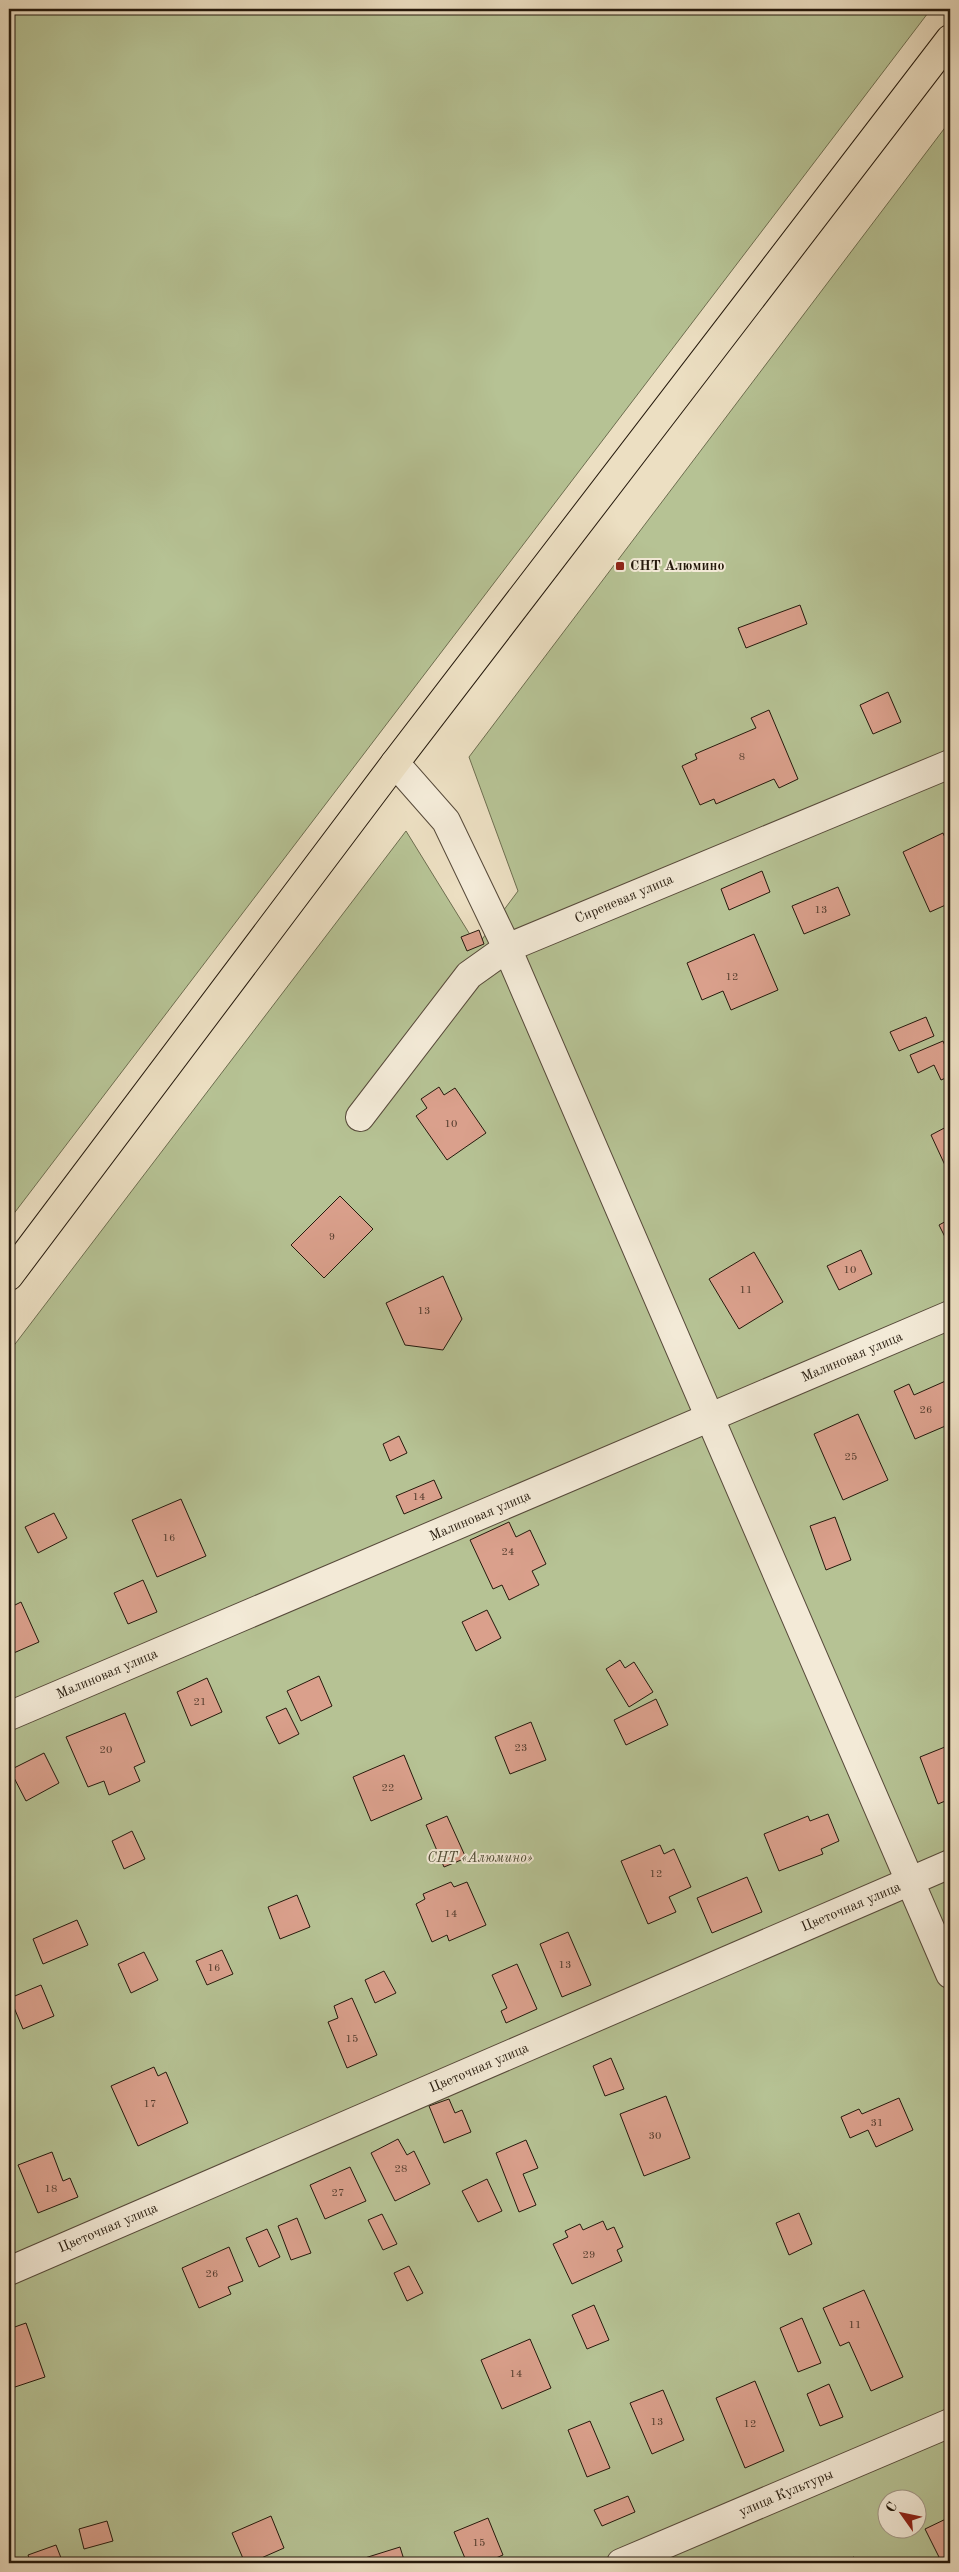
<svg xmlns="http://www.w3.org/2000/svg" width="959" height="2572" font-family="'Old Standard TT',serif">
<rect width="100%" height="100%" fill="#ecdfc2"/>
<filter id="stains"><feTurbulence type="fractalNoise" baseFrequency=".004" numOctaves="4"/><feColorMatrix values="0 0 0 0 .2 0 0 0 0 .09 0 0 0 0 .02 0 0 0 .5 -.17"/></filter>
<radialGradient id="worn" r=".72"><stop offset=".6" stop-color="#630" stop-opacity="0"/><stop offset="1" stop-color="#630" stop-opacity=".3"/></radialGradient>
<g fill="#b6c294" stroke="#6e6e50" fill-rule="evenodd">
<polygon points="9,9 931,9 9,1220"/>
<path d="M950 121V2563H9V1352L406 831 477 946 518 891 469 757ZM886 2500H916V2530H886Z"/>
</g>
<g fill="#daa08c" stroke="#25190c">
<polygon points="800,605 807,624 746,648 738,628"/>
<polygon points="888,692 901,722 873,734 860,705"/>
<polygon points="769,710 798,779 779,788 774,779 716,804 714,799 700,805 682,766 697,759 695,754 756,728 751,718"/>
<polygon points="943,833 950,849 950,903 930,912 903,852"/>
<polygon points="762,871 770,892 729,910 721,889"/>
<polygon points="838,887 850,915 804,934 792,906"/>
<polygon points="479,930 484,944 467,951 461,937"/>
<polygon points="754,934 778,990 731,1010 723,991 702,1000 687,963"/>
<polygon points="926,1017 934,1036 899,1051 890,1032"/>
<polygon points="943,1041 950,1058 950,1076 941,1080 934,1065 918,1073 910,1055"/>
<polygon points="439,1087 444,1095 455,1088 486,1133 447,1160 416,1116 427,1108 421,1099"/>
<polygon points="950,1125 950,1176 931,1135"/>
<polygon points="340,1196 373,1229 324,1278 291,1245"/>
<polygon points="950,1219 950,1247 939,1225"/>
<polygon points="861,1250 872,1274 839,1290 827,1266"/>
<polygon points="754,1252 783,1302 739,1329 709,1279"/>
<polygon points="443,1276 462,1319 443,1350 405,1345 386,1303"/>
<polygon points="950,1379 950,1424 915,1439 894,1391 909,1384 914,1395"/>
<polygon points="858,1414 888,1480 843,1500 814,1434"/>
<polygon points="399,1436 407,1453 390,1461 383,1444"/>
<polygon points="434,1480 442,1498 404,1514 396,1496"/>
<polygon points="181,1499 206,1556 157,1577 132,1520"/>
<polygon points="54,1513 67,1538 38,1553 25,1527"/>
<polygon points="835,1517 851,1560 826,1570 810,1526"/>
<polygon points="509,1522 516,1537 530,1530 546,1564 532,1571 539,1585 509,1600 502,1585 493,1589 470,1540"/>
<polygon points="143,1580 157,1612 128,1624 114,1593"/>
<polygon points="21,1602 39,1642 9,1655 9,1608"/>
<polygon points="487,1610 501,1638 476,1651 462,1622"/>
<polygon points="620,1660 625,1668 634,1662 653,1692 629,1707 606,1669"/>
<polygon points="319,1676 332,1706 301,1721 287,1691"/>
<polygon points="207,1678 222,1712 191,1726 177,1692"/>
<polygon points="656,1699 668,1725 626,1745 614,1720"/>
<polygon points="286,1708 299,1734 279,1744 266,1717"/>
<polygon points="125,1713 145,1762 134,1767 140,1781 109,1795 104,1781 88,1787 66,1737"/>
<polygon points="531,1722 546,1760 510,1774 495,1737"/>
<polygon points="950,1745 950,1799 938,1804 920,1757"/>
<polygon points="44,1753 59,1783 26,1801 10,1770"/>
<polygon points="404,1755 422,1799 371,1821 353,1777"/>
<polygon points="828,1814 839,1841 821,1849 823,1854 779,1871 764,1834 808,1816 810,1821"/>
<polygon points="447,1816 466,1858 444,1867 426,1825"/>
<polygon points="132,1831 145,1859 124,1869 112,1841"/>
<polygon points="660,1845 664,1854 674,1849 691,1887 669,1897 676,1912 648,1924 621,1861"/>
<polygon points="747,1877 762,1912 712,1933 697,1898"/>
<polygon points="451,1882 454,1887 467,1882 486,1925 449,1941 447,1935 432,1942 416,1904 425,1899 423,1894"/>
<polygon points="297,1895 310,1927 280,1939 268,1907"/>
<polygon points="77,1920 88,1945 43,1964 33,1939"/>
<polygon points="568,1932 591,1985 562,1997 540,1944"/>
<polygon points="222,1950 233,1974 207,1985 196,1961"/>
<polygon points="144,1952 158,1980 131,1993 118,1964"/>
<polygon points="517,1964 537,2009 506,2023 501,2011 507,2008 492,1975"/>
<polygon points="384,1971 396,1993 375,2003 365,1980"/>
<polygon points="41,1985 54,2016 23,2029 10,1998"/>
<polygon points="352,1998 377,2055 347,2068 328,2022 338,2018 334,2006"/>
<polygon points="611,2058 624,2089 605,2096 593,2066"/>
<polygon points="154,2067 158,2076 166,2072 188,2123 138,2146 111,2086"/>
<polygon points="666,2096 690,2158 644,2176 620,2114"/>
<polygon points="899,2098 913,2130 876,2147 868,2130 850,2138 841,2117 859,2109 862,2114"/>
<polygon points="449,2099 455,2113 462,2110 471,2132 444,2143 429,2106"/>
<polygon points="398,2139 407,2155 414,2151 430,2184 395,2201 371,2153"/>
<polygon points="526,2140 538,2168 523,2174 536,2205 519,2212 496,2153"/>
<polygon points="52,2152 63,2181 70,2178 78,2197 38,2213 18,2165"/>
<polygon points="350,2167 366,2201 325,2219 310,2185"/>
<polygon points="487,2179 502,2211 478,2222 462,2191"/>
<polygon points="799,2213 812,2244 789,2255 776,2223"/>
<polygon points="382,2214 397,2244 383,2250 368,2220"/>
<polygon points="297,2218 311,2253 291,2260 278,2226"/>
<polygon points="603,2221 607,2230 614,2227 623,2247 617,2250 622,2261 572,2284 553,2244 568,2237 565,2231 580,2224 583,2230"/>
<polygon points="267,2229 280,2257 259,2267 246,2238"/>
<polygon points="229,2247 243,2281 228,2287 231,2294 199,2308 182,2268"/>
<polygon points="409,2266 423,2293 407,2301 394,2273"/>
<polygon points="864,2290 903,2377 871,2391 849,2342 840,2346 823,2308"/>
<polygon points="594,2305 609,2340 587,2349 572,2315"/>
<polygon points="802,2318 821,2363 798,2372 780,2328"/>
<polygon points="26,2323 45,2377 9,2389 9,2329"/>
<polygon points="530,2339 551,2388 502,2409 481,2360"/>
<polygon points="755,2381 784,2451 745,2468 716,2398"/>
<polygon points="829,2384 843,2417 820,2426 807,2394"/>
<polygon points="663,2390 684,2440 652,2454 630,2403"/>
<polygon points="590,2421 610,2468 587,2477 568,2430"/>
<polygon points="628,2496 635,2512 602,2526 594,2510"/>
<polygon points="271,2516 284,2548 250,2563 245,2563 232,2533"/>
<polygon points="950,2517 950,2557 941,2561 925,2529"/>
<polygon points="488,2518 503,2555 484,2563 467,2563 454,2532"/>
<polygon points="107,2521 113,2541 84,2549 79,2529"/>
<polygon points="56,2545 63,2563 31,2563 28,2555"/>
<polygon points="400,2547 405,2563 352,2563 352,2562"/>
<polygon points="854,2557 857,2563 837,2563"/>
</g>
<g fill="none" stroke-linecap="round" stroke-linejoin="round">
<defs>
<g id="minor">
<polyline points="395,763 446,821 507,948 950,1974"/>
<polyline points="360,1117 469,975 507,948 950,764"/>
<polyline points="9,1716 950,1315"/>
<polyline points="9,2271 950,1864"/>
<polyline points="621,2563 950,2423"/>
</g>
<polyline id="major" points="9,1276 395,763 950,39"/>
</defs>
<use href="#minor" stroke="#574a3a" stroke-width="30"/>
<use href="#major" stroke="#25190c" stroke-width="30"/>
<use href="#minor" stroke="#f3ead7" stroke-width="28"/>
<use href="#major" stroke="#ecdfc2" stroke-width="28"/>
</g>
<rect fill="#8f2418" stroke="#f3ead7" stroke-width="2" x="615" y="561" width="10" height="10" rx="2.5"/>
<g text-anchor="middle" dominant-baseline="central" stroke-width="4" stroke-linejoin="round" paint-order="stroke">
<g font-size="11" fill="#523b2c">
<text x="742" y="757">8</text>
<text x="821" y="910">13</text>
<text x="732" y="977">12</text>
<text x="451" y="1124">10</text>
<text x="332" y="1237">9</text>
<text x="850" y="1270">10</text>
<text x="746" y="1290">11</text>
<text x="424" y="1311">13</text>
<text x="926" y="1410">26</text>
<text x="851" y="1457">25</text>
<text x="419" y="1497">14</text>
<text x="169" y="1538">16</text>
<text x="508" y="1552">24</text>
<text x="200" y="1702">21</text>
<text x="521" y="1748">23</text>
<text x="106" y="1750">20</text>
<text x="388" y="1788">22</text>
<text x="656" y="1874">12</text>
<text x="451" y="1914">14</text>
<text x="565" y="1965">13</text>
<text x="214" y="1968">16</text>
<text x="352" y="2039">15</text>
<text x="150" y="2104">17</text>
<text x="877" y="2123">31</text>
<text x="655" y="2136">30</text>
<text x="401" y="2169">28</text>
<text x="51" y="2189">18</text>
<text x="338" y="2193">27</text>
<text x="589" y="2255">29</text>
<text x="212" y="2274">26</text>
<text x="855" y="2325">11</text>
<text x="516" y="2374">14</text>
<text x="657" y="2422">13</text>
<text x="750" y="2424">12</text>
<text x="479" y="2543">15</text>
</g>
<g font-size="14" font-weight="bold" fill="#25190c" stroke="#f3ead7" text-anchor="start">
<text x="630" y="566">СНТ Алюмино</text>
</g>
<g font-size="14" fill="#25190c" stroke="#f3ead7">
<text transform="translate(624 899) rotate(-23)">Сиреневая улица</text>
<text transform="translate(852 1357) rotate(-23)">Малиновая улица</text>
<text transform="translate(480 1516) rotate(-23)">Малиновая улица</text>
<text transform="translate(107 1674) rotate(-23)">Малиновая улица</text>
<text transform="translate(851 1907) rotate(-23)">Цветочная улица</text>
<text transform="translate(479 2068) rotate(-23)">Цветочная улица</text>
<text transform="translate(108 2228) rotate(-23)">Цветочная улица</text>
<text transform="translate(786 2493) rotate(-23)">улица Культуры</text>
</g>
<g font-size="14" font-style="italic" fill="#504c35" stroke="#f3ead7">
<text x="480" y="1858">СНТ «Алюмино»</text>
</g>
</g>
<rect width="959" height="2572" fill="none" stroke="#ecdfc2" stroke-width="30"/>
<rect x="10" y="10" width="939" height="2552" fill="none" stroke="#25190c" stroke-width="2.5"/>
<rect x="15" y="15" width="929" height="2542" fill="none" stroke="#25190c"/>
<g transform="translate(902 2514) rotate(303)"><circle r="24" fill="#f3ead7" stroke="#a19686"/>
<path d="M0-4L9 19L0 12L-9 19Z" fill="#8f2418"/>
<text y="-8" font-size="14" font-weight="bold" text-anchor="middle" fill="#25190c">С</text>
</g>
<rect width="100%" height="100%" filter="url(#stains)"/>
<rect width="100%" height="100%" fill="url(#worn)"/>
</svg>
